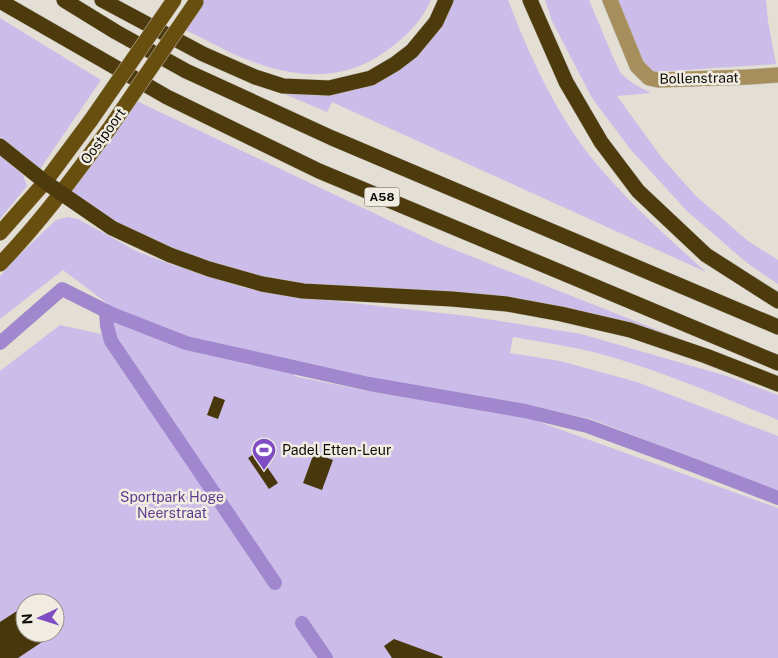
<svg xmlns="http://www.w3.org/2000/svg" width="778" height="658" font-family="'Public Sans',sans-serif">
<rect width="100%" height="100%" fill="#e4dfd4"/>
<g fill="#cbbce9" fill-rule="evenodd">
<path d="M203 0H431C422 21 405 38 386 51 338 87 282 76 231 53 215 45 199 36 183 29Z"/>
<path d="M451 0H508C528 53 558 118 595 162 628 202 667 237 706 272L332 102 327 112 268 87 293 92 388 74Z"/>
<polygon points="545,0 589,0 613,57 621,74 634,84 651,93 617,96 662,158 696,196 748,241 778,260 778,284 747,263 687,211 631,150 592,98 552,21"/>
<polygon points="614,0 766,0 768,21 776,64 655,72 650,69 644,62"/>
<polygon points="0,18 101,80 40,169 0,137"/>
<polygon points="134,99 145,105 435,242 703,348 561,310 281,282 207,262 139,234 101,213 71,191"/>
<polygon points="0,152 21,170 27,186 0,219"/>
<path d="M67 217 78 219 138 252 173 265 245 288 300 297 468 316 581 334 727 376 778 395V420C725 398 673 376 618 359 584 348 548 343 513 337L510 353 560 361 637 382 778 436V491L591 419 522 404 372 378 174 335 116 310 63 270 0 319V276L13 261 56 220Z"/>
<path d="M117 317 172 342 296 369 294 376 372 392 523 416 778 508V658H0V371L60 325 114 337 111 323 113 318ZM25 603H55V633H25Z"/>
</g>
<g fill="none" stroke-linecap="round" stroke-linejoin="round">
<g stroke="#a187cd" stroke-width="14">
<polyline points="106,311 107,326 111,341 275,583"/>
<polyline points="0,343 62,289 112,314 186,343 369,384 525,411 587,426 674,458 778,498"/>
<polyline points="302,623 326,658"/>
</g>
</g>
<g fill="#48370c">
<polygon points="214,396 225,400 218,419 207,415"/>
<polygon points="257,452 278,483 269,489 248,458"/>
<polygon points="314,453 333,460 322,490 303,483"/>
<polygon points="20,609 25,617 25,633 36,633 42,642 18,658 0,658 0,622"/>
<polygon points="394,639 443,657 442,658 392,658 384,646"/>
</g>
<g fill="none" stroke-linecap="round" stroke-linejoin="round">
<defs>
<polyline id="minor" points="610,0 637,66 649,78 658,80 748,77 778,75"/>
<g id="major">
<polyline points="0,233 45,182 91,120"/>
<path d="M0 264C40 223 74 176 109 129"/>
</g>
<g id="highway">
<polyline points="64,0 116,32 186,71 332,138 778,327"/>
<polyline points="102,0 203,54 255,77 283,86 329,88 371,78 395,64 412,51 436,22 446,0"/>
<polyline points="530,0 566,82 601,142 638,191 706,255 778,301"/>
<polyline points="0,1 167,97 319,171 778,363"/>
<polyline points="0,146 45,182 112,228 170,255 209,269 262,284 303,291 452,299 507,304 561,314 630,330 706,356 778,384"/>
</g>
</defs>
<use href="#minor" stroke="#c2bdb3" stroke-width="16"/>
<use href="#major" stroke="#c2bdb3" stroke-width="16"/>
<use href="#highway" stroke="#c2bdb3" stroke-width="16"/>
<use href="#minor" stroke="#a78f5d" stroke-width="15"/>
<use href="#major" stroke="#684f10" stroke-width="15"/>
<use href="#highway" stroke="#4d3b0d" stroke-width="15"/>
<defs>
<g id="major-bridge">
<polyline points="91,120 174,0"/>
<polyline points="109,129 196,2"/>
</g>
</defs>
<use href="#major-bridge" stroke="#c2bdb3" stroke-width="16" stroke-linecap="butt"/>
<use href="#major-bridge" stroke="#684f10" stroke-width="15"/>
</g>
<defs>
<symbol id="stadium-pin" viewBox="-11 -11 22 30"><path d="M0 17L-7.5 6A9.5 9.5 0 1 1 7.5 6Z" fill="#804cc4" stroke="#f1ece1"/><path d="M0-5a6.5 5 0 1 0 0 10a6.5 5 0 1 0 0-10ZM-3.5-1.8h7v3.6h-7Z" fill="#fff"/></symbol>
</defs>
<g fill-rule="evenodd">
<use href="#stadium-pin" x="250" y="436" width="28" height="38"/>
</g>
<g text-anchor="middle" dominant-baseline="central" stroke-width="5" stroke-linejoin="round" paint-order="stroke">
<rect fill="#f1ece1" stroke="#514e49" stroke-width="1" x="364.5" y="187.5" width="35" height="19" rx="4"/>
<g font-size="12" font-weight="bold" fill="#0d0b08">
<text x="382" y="197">A58</text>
</g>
<g font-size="14" fill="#0d0b08" stroke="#f1ece1">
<text transform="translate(699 78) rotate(-1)">Bollenstraat</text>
<text transform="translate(103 136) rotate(-54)">Oostpoort</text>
</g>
<g font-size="14" fill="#0d0b08" stroke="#f1ece1" text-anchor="start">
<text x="282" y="450">Padel Etten-Leur</text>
</g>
<g font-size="14" fill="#5f3b8f" stroke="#f1ece1">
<text x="172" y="497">Sportpark Hoge<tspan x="172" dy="16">Neerstraat</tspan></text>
</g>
</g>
<g transform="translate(40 618) rotate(266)"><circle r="24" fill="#f1ece1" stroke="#96928a"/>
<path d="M0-4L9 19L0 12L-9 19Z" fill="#804cc4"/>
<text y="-8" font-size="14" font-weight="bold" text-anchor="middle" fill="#0d0b08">N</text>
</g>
</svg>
